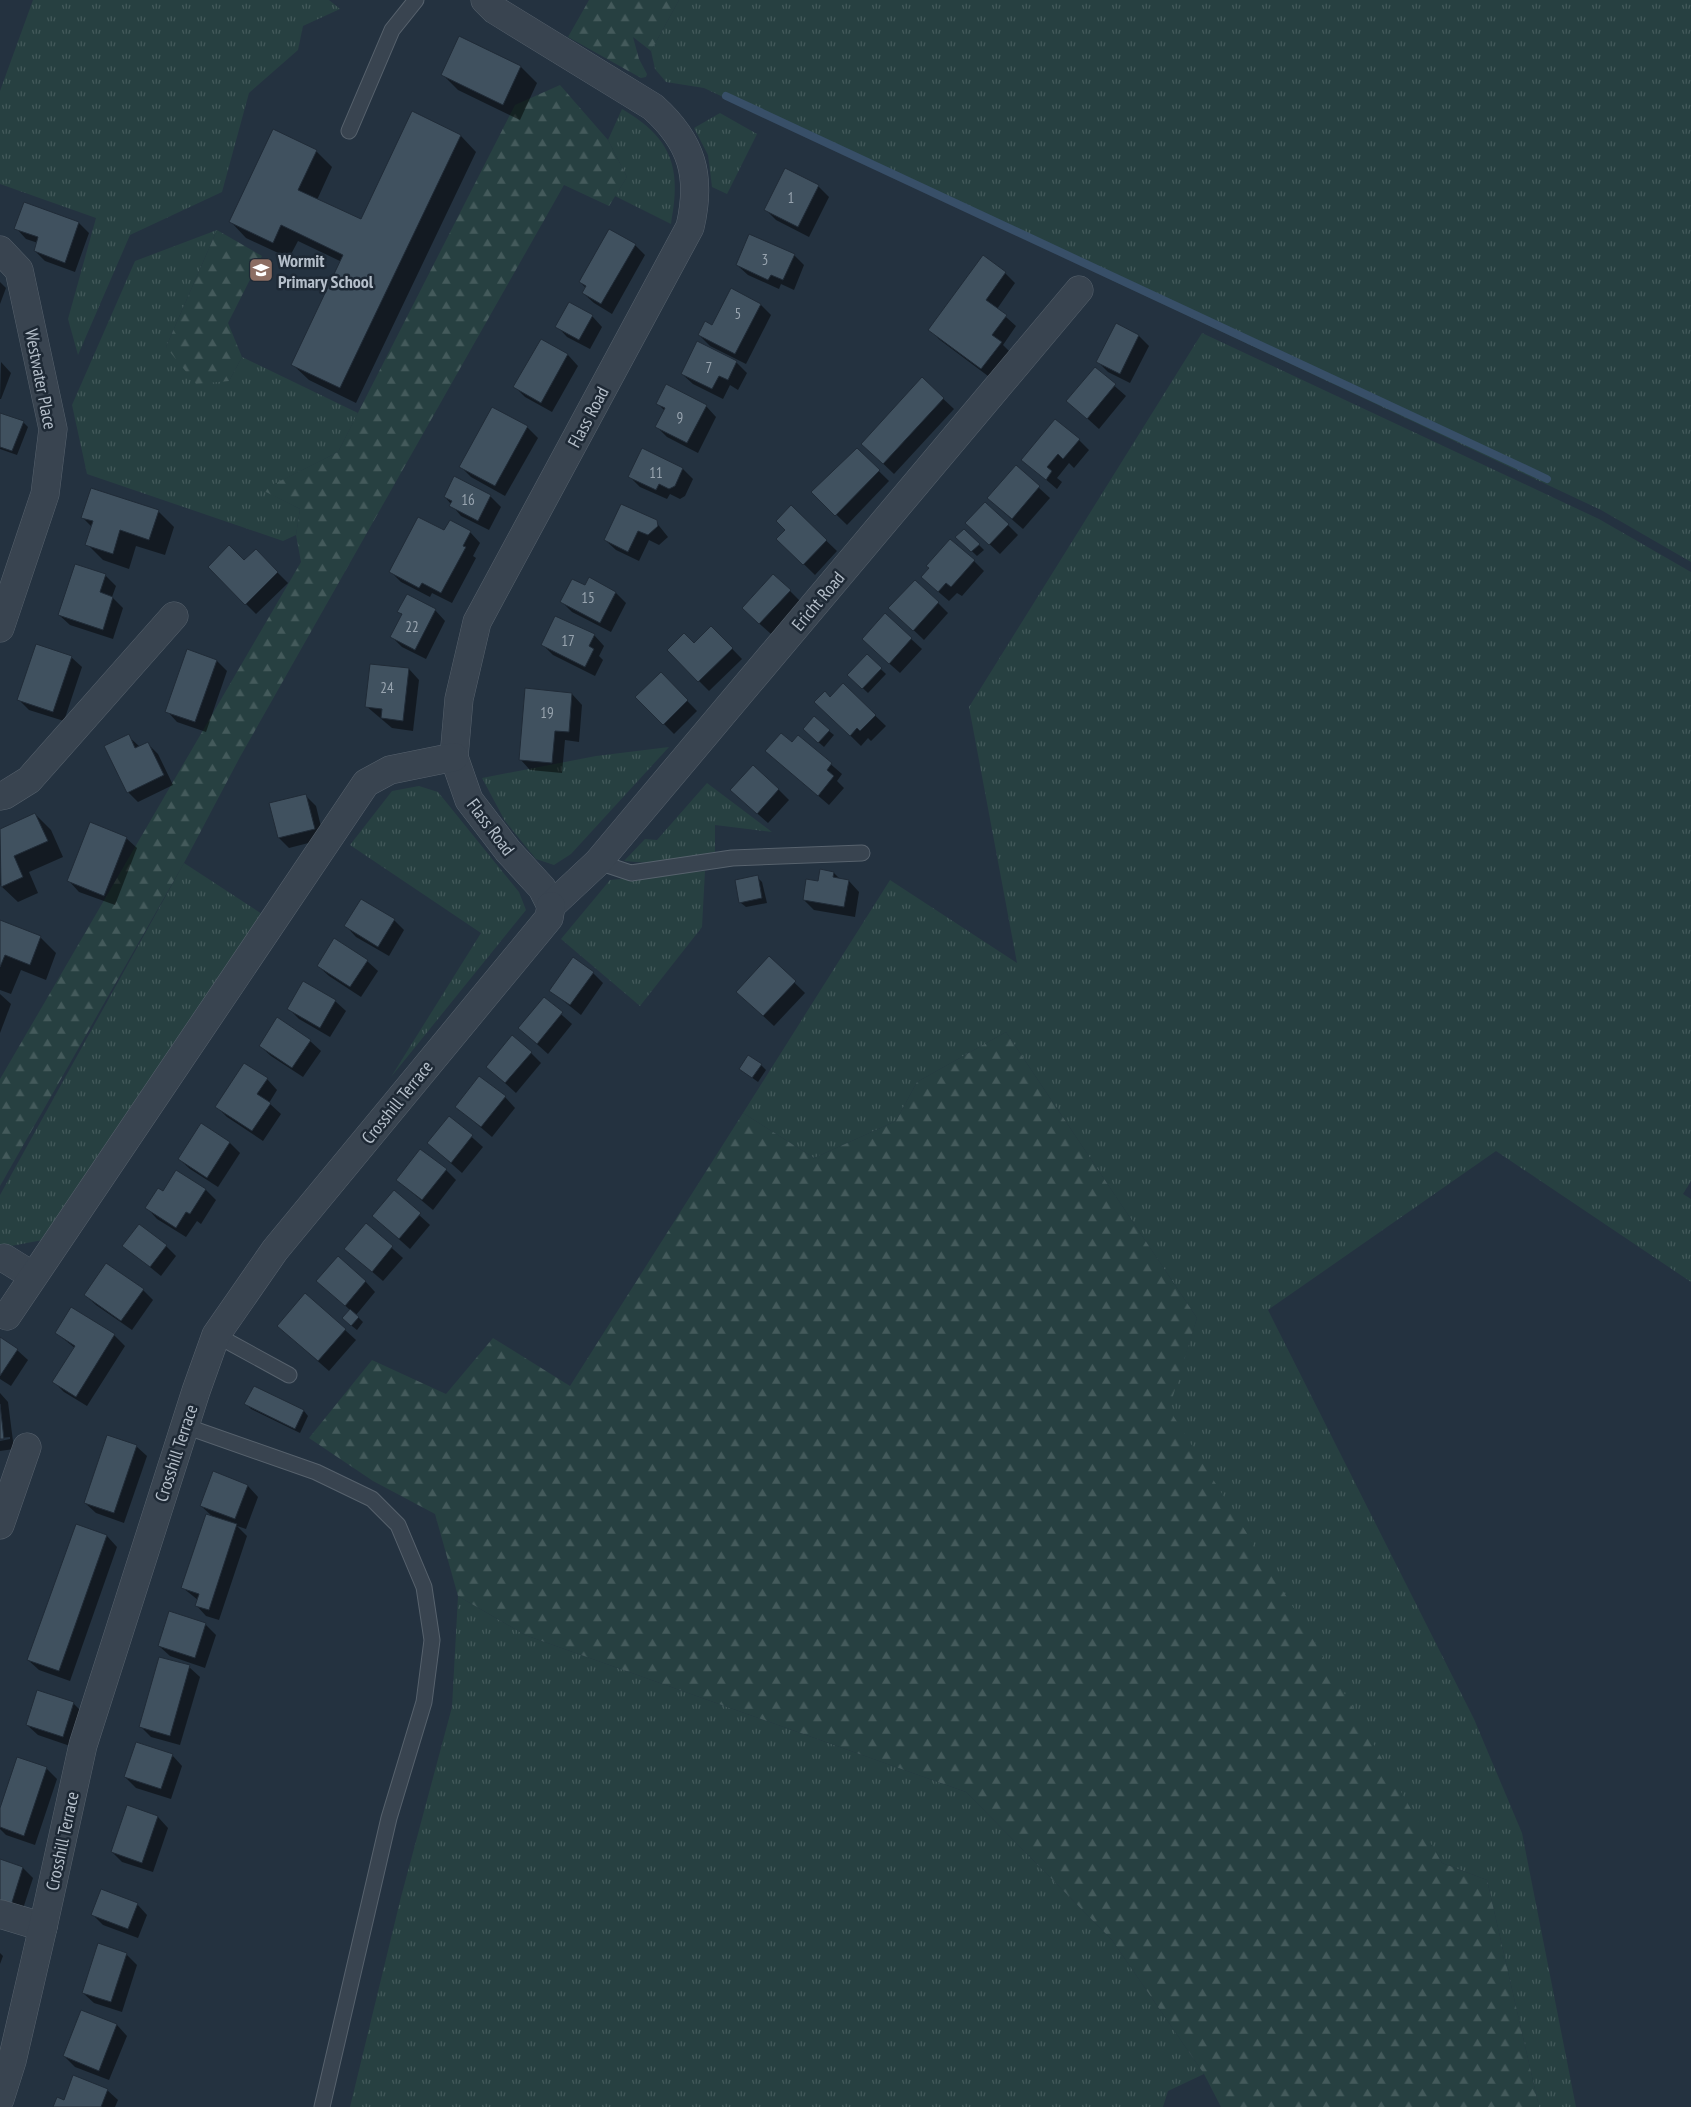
<svg xmlns="http://www.w3.org/2000/svg" width="1691" height="2107" font-family="'PT Sans Narrow',sans-serif">
<defs>
<pattern id="grass-tufts" width="24" height="20" patternUnits="userSpaceOnUse" patternTransform="scale(1.25)"><rect width="24" height="20" fill="#274041"/><path d="M3 7l-1-3M5 7V3M7 7l1-3M15 17l-1-3M17 17v-4M19 17l1-3" fill="none" stroke="#445a5b"/></pattern>
<pattern id="forest-firs" width="22" height="20" patternUnits="userSpaceOnUse" patternTransform="scale(1.25)"><rect width="22" height="20" fill="#274041"/><path d="M5 1l3.5 6h-7zM16 11l3.5 6h-7z" fill="#445a5b"/></pattern>
</defs>
<rect width="100%" height="100%" fill="#243240"/>
<g fill="url(#grass-tufts)">
<polygon points="33,0 329,0 340,9 303,26 298,50 249,93 222,192 130,235 78,355 68,319 96,218 0,184 0,91"/>
<polygon points="679,0 1691,0 1691,562 1601,510 704,88 666,82 655,69 651,51"/>
<path d="M622 109C672 138 682 168 671 224L615 196 627 177 608 140Z"/>
<polygon points="720,113 757,134 727,194 712,187 708,155 694,128"/>
<polygon points="217,230 166,347 229,381 242,357 358,413 338,452 263,490 300,509 296,535 283,541 87,474 72,405 135,261"/>
<polygon points="1202,333 1599,519 1691,572 1691,1181 1683,1194 1691,1199 1691,1282 1496,1151 1268,1310 1474,1719 1522,1833 1576,2107 1539,2107 1487,1880 1442,1863 1168,1409 1197,1318 1006,1032 917,1082 896,1121 814,1158 743,1113 890,880 1017,963 969,707"/>
<polygon points="669,747 571,854 554,865 536,859 505,821 482,778 596,756"/>
<polygon points="707,783 772,832 715,825 715,852 649,863 624,861 645,839 657,840"/>
<polygon points="419,786 438,792 519,892 526,910 391,1077 481,933 350,845 392,791"/>
<polygon points="184,863 265,916 43,1240 0,1248 0,1195"/>
<polygon points="705,871 702,927 640,1006 561,939 610,880"/>
<polygon points="458,1596 525,1635 966,1792 1112,1940 1204,2074 1168,2091 1163,2107 350,2107 401,1897 452,1707"/>
</g>
<g fill="url(#forest-firs)">
<polygon points="589,0 679,0 651,51 633,37 639,59 647,74 646,77 641,78 568,37"/>
<polygon points="560,85 608,140 627,177 609,206 564,185 240,757 184,863 0,1186 0,1079 301,562 296,535 300,509 262,490 338,452 515,105"/>
<polygon points="217,230 262,256 228,323 242,357 229,381 196,384 166,347"/>
<polygon points="1006,1032 1197,1318 1169,1409 1313,1639 1442,1863 1487,1880 1539,2107 1221,2107 1204,2074 1112,1940 966,1792 525,1635 458,1596 435,1514 373,1481 309,1438 372,1360 446,1394 493,1338 570,1386 743,1113 814,1158 896,1121 917,1082"/>
</g>
<g fill="#0007">
<polygon points="460,38 521,67 537,83 520,120 458,90 442,74"/>
<polygon points="461,136 476,152 356,403 309,380 293,365 342,262 298,241 289,258 246,238 231,222 316,151 332,167 317,200 361,221"/>
<polygon points="818,186 829,197 809,237 776,220 766,210"/>
<polygon points="79,223 89,233 75,272 45,261 35,251 38,243 26,239 16,228"/>
<polygon points="635,245 645,255 612,314 594,303 583,293 586,288 580,282"/>
<polygon points="794,255 804,265 794,290 781,284 779,289 748,275 737,265"/>
<polygon points="1005,273 1015,283 997,309 1016,326 1003,345 1011,353 992,379 940,340 930,330"/>
<polygon points="0,282 6,288 0,304"/>
<polygon points="761,305 771,315 746,364 710,346 699,335"/>
<polygon points="592,316 602,327 590,349 567,337 557,326"/>
<polygon points="1117,325 1139,336 1149,346 1130,383 1108,372 1098,362"/>
<polygon points="541,340 568,355 578,366 552,412 525,397 515,387"/>
<polygon points="1,362 11,373 1,399 0,399"/>
<polygon points="736,362 747,373 738,390 730,385 723,399 693,384 682,374"/>
<polygon points="1095,369 1126,396 1099,429 1068,401"/>
<polygon points="922,379 954,409 894,474 873,454"/>
<polygon points="657,403 706,406 716,417 698,453 667,437 657,427 665,411"/>
<polygon points="0,415 23,422 28,427 17,455 0,449"/>
<polygon points="527,427 538,438 505,496 471,477 461,467"/>
<polygon points="1079,440 1089,450 1074,468 1069,463 1057,478 1062,482 1057,489 1023,460"/>
<polygon points="857,450 889,481 847,525 813,492"/>
<polygon points="1016,467 1050,498 1023,529 999,508"/>
<polygon points="683,469 693,479 685,496 680,499 670,494 667,499 640,487 629,476"/>
<polygon points="490,496 501,507 489,530 461,516 445,497"/>
<polygon points="791,507 837,551 815,575 778,539 787,531"/>
<polygon points="158,511 174,527 165,555 136,546 129,569 103,560 87,544 92,527 82,517"/>
<polygon points="656,522 668,537 659,545 649,540 639,561 616,550 605,540"/>
<polygon points="967,523 1008,525 1018,535 1000,554"/>
<polygon points="964,530 984,550 977,556 957,537"/>
<polygon points="445,532 470,532 480,543 473,556 476,558 452,603 432,593 430,597 401,582 390,571"/>
<polygon points="256,551 288,583 256,614 209,567 244,562"/>
<polygon points="974,561 984,571 962,596 957,593 949,601 934,588"/>
<polygon points="76,566 106,576 116,586 112,597 123,608 113,639 70,625 59,615"/>
<polygon points="585,587 616,593 626,603 611,632 572,612 562,602"/>
<polygon points="790,591 800,601 771,634 754,619"/>
<polygon points="938,603 948,613 924,640 901,618"/>
<polygon points="435,610 445,621 426,659 402,647 392,637 403,616 399,612"/>
<polygon points="885,615 922,649 900,673 874,650"/>
<polygon points="711,627 742,659 709,691 668,650 694,645"/>
<polygon points="594,635 604,646 599,656 603,660 595,676 553,655 543,645"/>
<polygon points="867,656 886,674 868,693 849,675"/>
<polygon points="71,657 82,667 64,721 29,710 19,700"/>
<polygon points="217,661 227,671 206,732 177,722 167,711"/>
<polygon points="409,669 419,680 413,731 392,728 366,706"/>
<polygon points="661,674 697,711 674,734 637,697"/>
<polygon points="843,685 886,726 871,741 868,738 861,746 816,702 830,698"/>
<polygon points="572,694 582,705 579,742 565,740 562,773 530,770 520,759"/>
<polygon points="829,731 834,735 824,747 809,734"/>
<polygon points="128,736 140,747 148,744 158,754 173,785 138,802 128,792"/>
<polygon points="798,736 842,774 837,781 844,788 829,805 766,751 792,744"/>
<polygon points="778,789 789,800 768,823 742,800"/>
<polygon points="306,796 316,806 324,839 289,848 279,838"/>
<polygon points="35,814 51,830 63,857 29,872 38,893 18,902 0,885 0,830"/>
<polygon points="126,838 137,848 115,905 79,892 69,881"/>
<polygon points="834,873 841,880 849,881 859,892 855,917 814,910 804,900 819,882"/>
<polygon points="757,877 762,882 767,903 746,907 741,903"/>
<polygon points="394,920 404,930 389,956 356,937 346,926"/>
<polygon points="0,921 40,937 56,953 46,980 21,970 11,994 0,990"/>
<polygon points="769,958 805,993 774,1026 748,1002"/>
<polygon points="367,961 378,971 361,997 329,976 318,966"/>
<polygon points="593,973 603,983 581,1015 551,991"/>
<polygon points="0,994 11,1004 0,1033"/>
<polygon points="544,999 572,1024 548,1054 519,1028"/>
<polygon points="335,1001 346,1011 330,1037 299,1019 289,1009"/>
<polygon points="310,1041 321,1051 303,1077 271,1056 260,1046"/>
<polygon points="531,1053 541,1063 516,1093 487,1067"/>
<polygon points="761,1065 766,1070 758,1082 740,1069"/>
<polygon points="267,1079 277,1090 269,1103 281,1114 263,1141 227,1117 217,1107"/>
<polygon points="505,1097 515,1108 492,1137 457,1107"/>
<polygon points="449,1117 483,1147 462,1173 428,1143"/>
<polygon points="230,1143 240,1153 218,1187 190,1169 179,1159"/>
<polygon points="446,1170 456,1180 433,1210 397,1180"/>
<polygon points="176,1171 206,1190 216,1200 201,1224 197,1221 186,1237 157,1219 147,1208 163,1192"/>
<polygon points="394,1192 430,1225 410,1249 373,1216"/>
<polygon points="366,1225 403,1258 383,1281 357,1259"/>
<polygon points="124,1246 166,1246 176,1256 161,1276"/>
<polygon points="318,1281 365,1281 375,1292 356,1315 363,1322 357,1330 348,1323 350,1310"/>
<polygon points="143,1290 153,1300 132,1330 96,1305 85,1295"/>
<polygon points="278,1326 345,1330 356,1340 329,1371"/>
<polygon points="56,1333 114,1335 125,1346 87,1406 64,1392 54,1382 75,1348"/>
<polygon points="0,1339 17,1350 28,1360 11,1386 0,1379"/>
<polygon points="254,1387 304,1411 308,1416 300,1433 251,1409 246,1404"/>
<polygon points="0,1393 8,1402 14,1449 0,1451 0,1441 10,1439 10,1437 0,1438"/>
<polygon points="136,1446 147,1456 124,1523 96,1513 85,1503"/>
<polygon points="214,1473 248,1486 258,1497 246,1529 237,1526 247,1536 219,1620 206,1616 196,1605 198,1600 183,1588 213,1517 201,1506"/>
<polygon points="76,1525 107,1536 117,1547 70,1681 39,1670 28,1660"/>
<polygon points="205,1624 216,1635 205,1668 170,1656 159,1646"/>
<polygon points="189,1667 200,1677 180,1745 151,1737 140,1726"/>
<polygon points="73,1703 84,1714 73,1747 38,1735 27,1725"/>
<polygon points="172,1755 182,1766 171,1799 136,1788 125,1777"/>
<polygon points="46,1768 57,1779 35,1845 6,1835 0,1829 0,1812"/>
<polygon points="127,1807 158,1817 168,1828 153,1872 122,1862 112,1852"/>
<polygon points="0,1861 23,1868 33,1878 18,1924 0,1918"/>
<polygon points="137,1904 147,1915 138,1938 103,1925 92,1914"/>
<polygon points="0,1953 3,1956 0,1964"/>
<polygon points="126,1954 137,1965 122,2012 94,2003 83,1993"/>
<polygon points="82,2011 117,2025 127,2036 109,2080 75,2067 64,2056"/>
<polygon points="107,2090 118,2100 115,2107 54,2107 64,2102"/>
</g>
<g fill="none" stroke-linecap="round" stroke-linejoin="round">
<polyline stroke="#384f68" stroke-width="8" points="726,96 1547,479"/>
</g>
<g fill="#40515f" stroke="#202b37">
<polygon points="459,36 521,66 503,105 441,75"/>
<polygon points="412,111 461,135 340,388 291,365 343,255 281,225 273,243 229,222 273,129 317,150 298,190 361,219"/>
<polygon points="785,168 819,185 798,227 764,210"/>
<polygon points="24,202 79,222 65,263 34,251 38,237 14,229"/>
<polygon points="609,229 636,244 601,304 582,293 586,286 579,282"/>
<polygon points="749,234 795,254 783,280 771,275 768,280 736,265"/>
<polygon points="983,255 1006,272 986,300 1007,315 992,335 1002,342 981,369 928,330"/>
<polygon points="731,288 761,304 735,354 698,335 705,321 712,325"/>
<polygon points="569,302 593,315 579,340 555,327"/>
<polygon points="1116,323 1139,335 1120,374 1096,362"/>
<polygon points="541,339 568,354 541,403 513,387"/>
<polygon points="697,341 737,361 728,380 719,376 712,389 681,374"/>
<polygon points="1095,367 1116,384 1087,419 1066,401"/>
<polygon points="922,377 944,398 883,464 861,444"/>
<polygon points="666,384 707,405 687,443 655,427 665,408 656,404"/>
<polygon points="492,407 528,426 495,486 459,467"/>
<polygon points="0,413 24,421 12,451 0,447"/>
<polygon points="1055,419 1080,439 1063,459 1058,454 1047,467 1052,471 1046,480 1021,460"/>
<polygon points="642,448 683,468 675,486 669,489 659,484 656,490 628,477"/>
<polygon points="857,448 880,470 835,516 811,492"/>
<polygon points="1016,465 1040,486 1012,519 987,498"/>
<polygon points="454,476 491,495 478,521 449,506 452,501 444,497"/>
<polygon points="91,488 159,510 149,540 120,530 113,554 85,545 93,521 81,518"/>
<polygon points="985,502 1009,524 989,545 965,523"/>
<polygon points="621,504 657,520 658,526 648,535 638,531 628,552 604,540"/>
<polygon points="791,505 827,540 803,565 776,539 785,530 776,521"/>
<polygon points="418,517 444,530 450,520 471,531 463,546 466,547 441,593 422,583 419,588 389,572"/>
<polygon points="964,529 980,544 971,552 955,537"/>
<polygon points="950,539 975,560 951,587 946,583 938,592 921,577 929,568 926,566"/>
<polygon points="229,545 244,560 256,549 278,572 245,605 208,567"/>
<polygon points="75,564 106,574 100,592 113,597 103,630 58,615"/>
<polygon points="773,574 791,590 759,624 742,608"/>
<polygon points="589,577 616,592 600,623 560,602 572,579 585,585"/>
<polygon points="915,580 939,602 913,631 888,608"/>
<polygon points="407,594 436,609 415,650 390,637 402,614 397,612"/>
<polygon points="885,613 912,638 889,664 862,639"/>
<polygon points="555,616 595,634 589,646 594,649 585,667 541,645"/>
<polygon points="711,626 733,648 698,682 667,650 684,633 694,643"/>
<polygon points="36,644 72,656 53,712 17,700"/>
<polygon points="187,649 217,660 195,722 165,712"/>
<polygon points="867,654 882,668 862,689 847,675"/>
<polygon points="370,664 409,668 403,721 381,718 382,709 365,707"/>
<polygon points="661,672 688,700 663,725 635,697"/>
<polygon points="843,683 876,715 860,731 857,728 850,736 814,702 825,691 830,697"/>
<polygon points="525,688 572,693 569,732 555,731 552,763 519,760"/>
<polygon points="814,716 830,730 818,743 803,729"/>
<polygon points="781,733 792,742 798,735 832,763 827,770 834,776 818,796 765,751"/>
<polygon points="129,734 135,748 148,742 164,775 127,793 104,746"/>
<polygon points="753,765 779,789 757,814 730,790"/>
<polygon points="306,794 315,829 278,838 269,803"/>
<polygon points="35,813 48,841 14,856 23,877 1,887 0,829"/>
<polygon points="90,822 127,837 104,896 67,881"/>
<polygon points="820,869 834,872 833,877 849,880 844,907 803,900 806,879 818,881"/>
<polygon points="758,875 762,898 739,903 735,880"/>
<polygon points="361,899 395,919 378,947 344,926"/>
<polygon points="0,920 41,936 30,965 5,955 0,967"/>
<polygon points="334,938 368,960 350,987 317,966"/>
<polygon points="769,956 796,981 763,1016 736,992"/>
<polygon points="573,957 594,972 570,1005 549,991"/>
<polygon points="303,981 336,1000 320,1028 287,1009"/>
<polygon points="544,997 563,1012 537,1044 518,1028"/>
<polygon points="277,1017 311,1040 292,1068 259,1046"/>
<polygon points="512,1035 532,1052 505,1083 486,1067"/>
<polygon points="748,1055 762,1064 752,1078 739,1069"/>
<polygon points="244,1063 268,1078 257,1094 271,1103 252,1131 215,1107"/>
<polygon points="479,1076 506,1096 481,1127 455,1107"/>
<polygon points="449,1116 473,1135 451,1163 427,1143"/>
<polygon points="201,1123 230,1142 207,1178 178,1159"/>
<polygon points="420,1149 447,1169 422,1200 396,1180"/>
<polygon points="176,1170 206,1189 190,1214 186,1212 176,1228 145,1208 158,1188 163,1191"/>
<polygon points="394,1190 421,1213 399,1239 372,1216"/>
<polygon points="366,1223 393,1246 372,1272 344,1249"/>
<polygon points="139,1224 167,1245 150,1267 122,1246"/>
<polygon points="338,1256 366,1281 345,1306 316,1281"/>
<polygon points="106,1263 144,1289 121,1321 84,1295"/>
<polygon points="305,1293 346,1329 318,1361 277,1326"/>
<polygon points="71,1307 115,1334 76,1397 52,1382 75,1346 55,1333"/>
<polygon points="350,1309 359,1317 351,1326 342,1318"/>
<polygon points="0,1337 18,1349 0,1376"/>
<polygon points="254,1386 304,1410 295,1429 244,1404"/>
<polygon points="0,1404 4,1439 0,1439"/>
<polygon points="107,1435 137,1445 114,1513 84,1503"/>
<polygon points="213,1471 248,1485 235,1519 200,1506"/>
<polygon points="206,1514 237,1524 209,1610 195,1606 199,1594 181,1588"/>
<polygon points="76,1524 107,1535 59,1671 27,1660"/>
<polygon points="169,1611 206,1623 195,1658 158,1646"/>
<polygon points="159,1657 190,1665 170,1736 139,1727"/>
<polygon points="37,1690 74,1702 63,1737 26,1725"/>
<polygon points="136,1742 173,1754 161,1789 124,1777"/>
<polygon points="17,1757 47,1767 24,1836 0,1827 0,1808"/>
<polygon points="127,1805 158,1816 142,1863 111,1852"/>
<polygon points="0,1859 23,1867 8,1915 0,1912"/>
<polygon points="101,1889 138,1903 128,1929 91,1915"/>
<polygon points="98,1943 127,1953 111,2002 82,1993"/>
<polygon points="81,2010 117,2024 99,2071 63,2056"/>
<polygon points="73,2075 108,2089 101,2107 53,2107 57,2097 64,2100"/>
</g>
<g fill="none" stroke-linecap="round" stroke-linejoin="round">
<defs>
<g id="service">
<polyline points="349,131 392,30 416,0"/>
<polyline points="598,862 631,873 732,858 862,853"/>
<polyline points="216,1335 289,1375"/>
<polyline points="185,1426 316,1472 372,1499 398,1525 424,1587 432,1640 424,1702 389,1818 322,2107"/>
</g>
<g id="minor">
<path d="M485 0 495 10 653 107C692 142 702 176 690 227L477 622 459 699 454 757 469 800 508 851 542 888 551 906"/>
<polyline points="0,250 19,270 53,429 45,494 0,628"/>
<polyline points="0,796 5,795 29,780 174,616"/>
<polyline points="551,906 598,862 1079,290"/>
<polyline points="4,1258 33,1276"/>
<polyline points="7,1316 366,783 390,770 454,757"/>
<polyline points="0,1525 27,1447"/>
<polyline points="0,1914 43,1927"/>
<polyline points="0,2099 12,2061 43,1927 83,1745 196,1391 216,1335 275,1250 549,918 551,906"/>
</g>
</defs>
<use href="#service" stroke="#57626d" stroke-width="17"/>
<use href="#minor" stroke="#57626d" stroke-width="29"/>
<use href="#service" stroke="#394450" stroke-width="15"/>
<use href="#minor" stroke="#394450" stroke-width="28"/>
</g>
<defs>
<symbol id="school-square" viewBox="-11 -11 22 22"><rect x="-9" y="-9" width="18" height="18" rx="4" fill="#8d6e63" stroke="#1e2935"/><path d="M0-5L7-2L0 1L-7-2ZM-4 1L0 2.5L4 1V4Q0 6-4 4Z" fill="#fff"/></symbol>
</defs>
<g fill-rule="evenodd">
<use href="#school-square" x="247" y="256" width="28" height="28"/>
</g>
<g text-anchor="middle" dominant-baseline="central" stroke-width="5" stroke-linejoin="round" paint-order="stroke">
<g font-size="15" fill="#98a4af">
<text x="791" y="197">1</text>
<text x="765" y="259">3</text>
<text x="738" y="313">5</text>
<text x="709" y="367">7</text>
<text x="680" y="417">9</text>
<text x="656" y="472">11</text>
<text x="468" y="499">16</text>
<text x="588" y="597">15</text>
<text x="412" y="626">22</text>
<text x="568" y="640">17</text>
<text x="387" y="687">24</text>
<text x="547" y="712">19</text>
</g>
<g font-size="18" font-weight="bold" fill="#b5bfca" stroke="#1e2935" text-anchor="start">
<text x="278" y="260">Wormit<tspan x="278" dy="21">Primary School</tspan></text>
</g>
<g font-size="18" fill="#b5bfca" stroke="#1e2935">
<text transform="translate(41 379) rotate(79)">Westwater Place</text>
<text transform="translate(588 417) rotate(-62)">Flass Road</text>
<text transform="translate(818 601) rotate(-50)">Ericht Road</text>
<text transform="translate(491 827) rotate(53)">Flass Road</text>
<text transform="translate(397 1102) rotate(-51)">Crosshill Terrace</text>
<text transform="translate(176 1453) rotate(-72)">Crosshill Terrace</text>
<text transform="translate(62 1841) rotate(-78)">Crosshill Terrace</text>
</g>
</g>
</svg>
